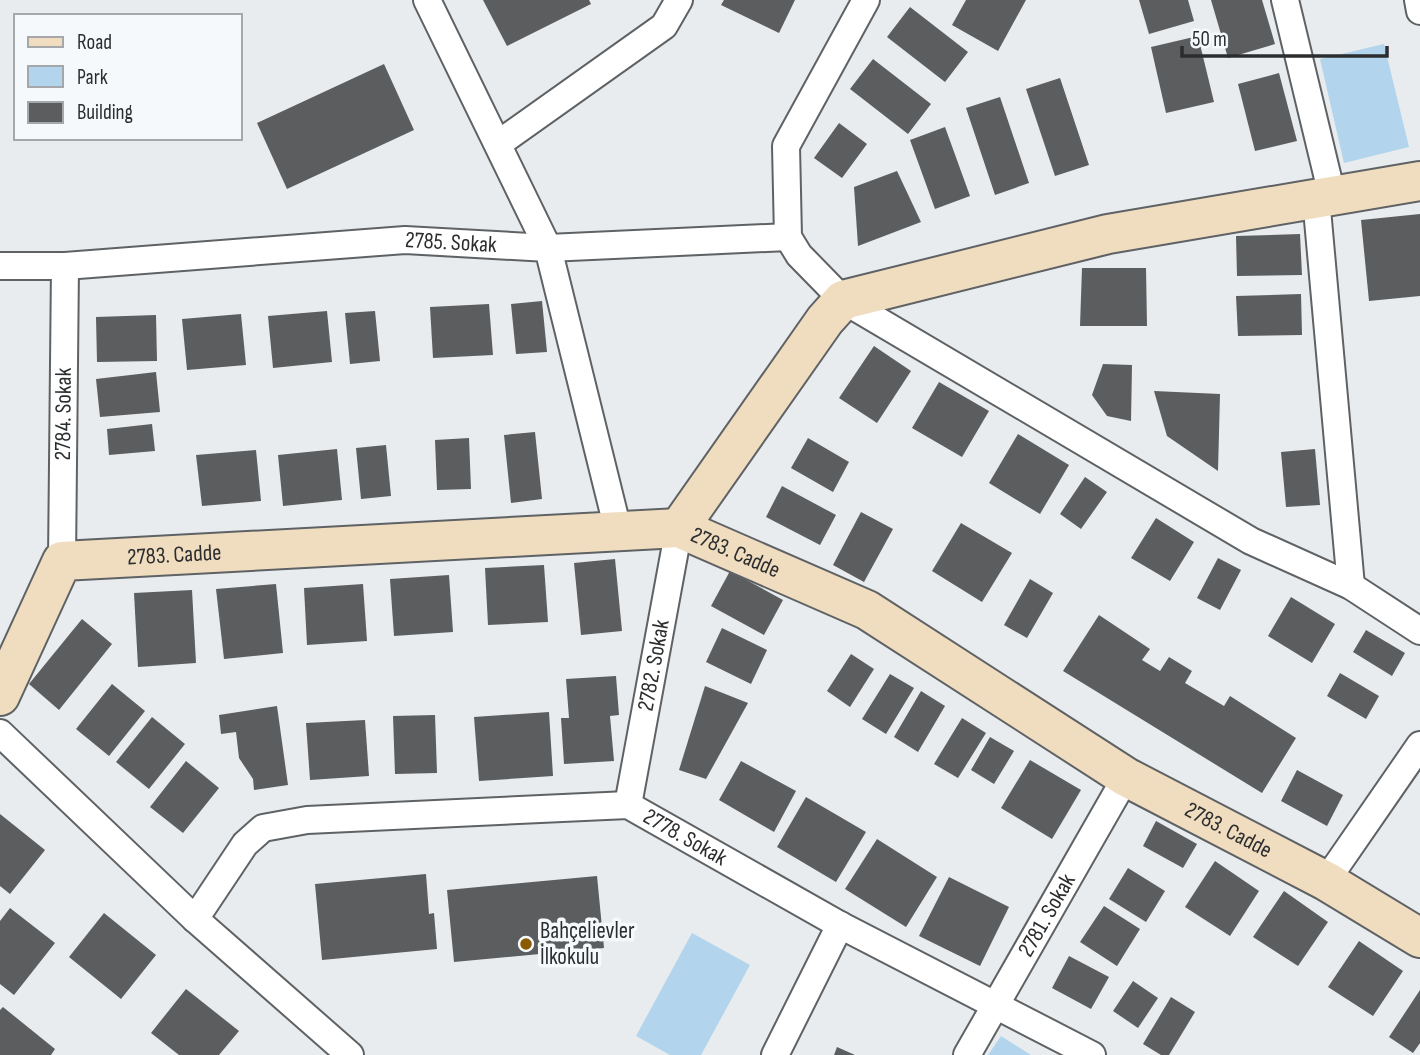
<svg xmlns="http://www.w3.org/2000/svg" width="1420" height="1055" font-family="'Sofia Sans Condensed',sans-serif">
<rect width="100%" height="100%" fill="#e9ecee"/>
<g fill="#b2d4ed">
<polygon points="1384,44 1409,147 1344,163 1320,59"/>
<polygon points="692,933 750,965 701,1055 670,1055 636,1036"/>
<polygon points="1001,1036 1031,1055 988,1055"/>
</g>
<g fill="#5b5d5f">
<polygon points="483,0 589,0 591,4 507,46"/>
<polygon points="724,0 795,0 779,33 721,5"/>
<polygon points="966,0 1026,0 998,51 952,25"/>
<polygon points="1139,0 1188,0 1194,21 1149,34"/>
<polygon points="1211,0 1262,0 1275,44 1228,58"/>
<polygon points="910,7 968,52 945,82 887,37"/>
<polygon points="1198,36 1214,102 1166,113 1151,47"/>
<polygon points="873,59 931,104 908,134 850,89"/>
<polygon points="384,64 414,130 287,189 257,123"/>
<polygon points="1279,73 1297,141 1255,151 1238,84"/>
<polygon points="1060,78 1089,165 1055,176 1026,89"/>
<polygon points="1000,97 1029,183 995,195 966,108"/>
<polygon points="839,123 867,144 842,178 814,158"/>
<polygon points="945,127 970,196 935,209 910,140"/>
<polygon points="897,171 921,222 858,246 854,187"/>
<polygon points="1420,214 1420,296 1369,301 1361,220"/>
<polygon points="1300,234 1302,275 1237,276 1236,236"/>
<polygon points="1082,268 1146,268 1147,326 1080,326"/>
<polygon points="1301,294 1302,335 1238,336 1236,296"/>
<polygon points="542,301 547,352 516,354 511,304"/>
<polygon points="489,304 493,355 433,358 430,307"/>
<polygon points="327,311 332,362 273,368 268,316"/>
<polygon points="375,311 380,361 350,364 345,313"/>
<polygon points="241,314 246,365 187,370 182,319"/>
<polygon points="156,315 157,361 97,362 96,317"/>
<polygon points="874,346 911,371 877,423 839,398"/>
<polygon points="1103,364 1132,365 1131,421 1107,416 1092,395"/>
<polygon points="156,372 160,412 100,417 96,379"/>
<polygon points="939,382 989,411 962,457 912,428"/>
<polygon points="1154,391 1220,394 1218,471 1167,436"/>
<polygon points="152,424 155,451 109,455 107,429"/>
<polygon points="535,432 542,499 511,503 504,435"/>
<polygon points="1018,434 1069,465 1040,514 989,483"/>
<polygon points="469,438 471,489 437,490 435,440"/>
<polygon points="808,438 849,462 833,492 791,468"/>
<polygon points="386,445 391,496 361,499 356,448"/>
<polygon points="337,449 342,500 283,506 278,455"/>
<polygon points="1315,449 1320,505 1286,507 1281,452"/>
<polygon points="256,450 261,501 202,506 196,455"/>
<polygon points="1085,477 1107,492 1081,529 1060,514"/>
<polygon points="782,486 836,515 820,545 766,517"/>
<polygon points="861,512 893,529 864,582 833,565"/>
<polygon points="1156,518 1194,542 1170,581 1131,558"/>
<polygon points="961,523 1012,553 982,602 932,571"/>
<polygon points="1218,558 1241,570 1220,610 1197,598"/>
<polygon points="615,559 622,631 581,635 574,563"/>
<polygon points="544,565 548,622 488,625 485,568"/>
<polygon points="730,571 783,600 764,635 711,606"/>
<polygon points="449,575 453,632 394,636 390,579"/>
<polygon points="1030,579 1053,593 1027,638 1004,625"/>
<polygon points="276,584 283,653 224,659 216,589"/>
<polygon points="363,584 367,641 307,645 304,588"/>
<polygon points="192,590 196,663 138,667 134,593"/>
<polygon points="1291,597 1335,624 1312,663 1268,636"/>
<polygon points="1099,615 1150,649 1142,660 1160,671 1169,657 1192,671 1185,683 1224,706 1230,696 1296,738 1262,793 1063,671"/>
<polygon points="82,619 112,644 59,710 29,684"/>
<polygon points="722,628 767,650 751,684 706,662"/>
<polygon points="1366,630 1405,653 1392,676 1353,652"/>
<polygon points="851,654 874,669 850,707 827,691"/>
<polygon points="1340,673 1379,696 1366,719 1327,696"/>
<polygon points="890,674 914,688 886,734 862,719"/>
<polygon points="616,676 619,715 610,716 614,761 564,764 561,718 569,718 566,679"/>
<polygon points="112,684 145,711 109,756 76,729"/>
<polygon points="705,686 748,703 706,779 679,770"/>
<polygon points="921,691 945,706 918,752 894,737"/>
<polygon points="277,706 288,785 254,790 253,779 239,758 236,732 221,734 219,715"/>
<polygon points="549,712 553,776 479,781 474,717"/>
<polygon points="435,715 437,773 395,774 393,716"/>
<polygon points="152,717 185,744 149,789 116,762"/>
<polygon points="962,718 986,733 958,778 934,764"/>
<polygon points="365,720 369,776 310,780 306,723"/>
<polygon points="990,737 1014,751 994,784 971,770"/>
<polygon points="1030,760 1081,790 1052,839 1001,808"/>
<polygon points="186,761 219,788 183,833 150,807"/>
<polygon points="741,761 796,791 774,832 719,800"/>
<polygon points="1297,770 1343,795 1327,826 1281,801"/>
<polygon points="806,797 866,832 836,882 777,847"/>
<polygon points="0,814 45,850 10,894 0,886"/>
<polygon points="1156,821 1197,844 1183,868 1143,846"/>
<polygon points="877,839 937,877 906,927 845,889"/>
<polygon points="1215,861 1259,891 1230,936 1185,907"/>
<polygon points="1128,868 1165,891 1146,922 1109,899"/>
<polygon points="426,874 429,914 434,913 437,949 322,960 315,884"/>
<polygon points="597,876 604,948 454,962 447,890"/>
<polygon points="949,877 1009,907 980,966 919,936"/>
<polygon points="1284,891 1328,922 1298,966 1253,937"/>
<polygon points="1104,906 1140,929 1117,966 1080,942"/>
<polygon points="10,908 55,943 14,995 0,984 0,921"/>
<polygon points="104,913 156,955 121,999 69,957"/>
<polygon points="1359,941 1403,971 1373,1016 1328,987"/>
<polygon points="1069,956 1109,977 1091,1009 1052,988"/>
<polygon points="1133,981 1158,998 1138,1028 1113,1011"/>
<polygon points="186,989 239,1031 219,1055 179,1055 151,1033"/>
<polygon points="1420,990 1420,1043 1413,1053 1389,1037"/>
<polygon points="1171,997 1195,1012 1169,1055 1161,1055 1143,1044"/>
<polygon points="3,1007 55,1049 51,1055 0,1055 0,1010"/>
<polygon points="837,1047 855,1055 834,1055"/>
</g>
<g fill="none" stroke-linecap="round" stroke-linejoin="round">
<defs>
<g id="minor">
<polyline points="427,0 548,248 788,237"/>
<polyline points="866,0 786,146 788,237 799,255 843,300 1251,541 1351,586 1420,631"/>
<polyline points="1285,0 1332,195"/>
<polyline points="1418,0 1420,11"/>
<polyline points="498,144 664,26 679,0"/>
<polyline points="1316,198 1351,586"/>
<path id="s1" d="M0 266H65L405 240 548 248 618 530"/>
<path id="s2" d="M62 561 65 266"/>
<polyline points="0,733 195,919 350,1055"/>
<path id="s3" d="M628 805 679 528"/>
<polyline points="1326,881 1420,745"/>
<path id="s4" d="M195 919 245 844 263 828 307 820 628 805 840 925 1092 1055"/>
<polyline points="775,1055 840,925"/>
<path id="s5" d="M967 1055 1126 777"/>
</g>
<g id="secondary">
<polyline points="679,528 825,320 843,300 1108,234 1420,181"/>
<path id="s6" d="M0 696 62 561 679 528 867 610 1126 777 1326 881 1420 938"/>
</g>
</defs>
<use href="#minor" stroke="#5f6264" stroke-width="30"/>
<use href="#secondary" stroke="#5f6264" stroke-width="42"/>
<use href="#minor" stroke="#fff" stroke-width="26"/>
<use href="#secondary" stroke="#f0ddc0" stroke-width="38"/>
</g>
<circle fill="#8a5a00" stroke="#f6f9fc" stroke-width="2.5" cx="526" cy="944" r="7"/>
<g text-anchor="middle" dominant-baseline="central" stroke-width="7" stroke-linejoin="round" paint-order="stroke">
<g font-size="23" fill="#2c2d2e" stroke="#f6f9fc">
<text stroke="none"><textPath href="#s1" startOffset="452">2785. Sokak</textPath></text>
<text stroke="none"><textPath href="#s2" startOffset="147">2784. Sokak</textPath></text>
<text stroke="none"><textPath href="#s6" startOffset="828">2783. Cadde</textPath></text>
<text stroke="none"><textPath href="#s6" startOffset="261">2783. Cadde</textPath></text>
<text stroke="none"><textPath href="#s3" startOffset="142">2782. Sokak</textPath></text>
<text stroke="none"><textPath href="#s6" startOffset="1395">2783. Cadde</textPath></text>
<text stroke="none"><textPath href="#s4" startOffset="546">2778. Sokak</textPath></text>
<text stroke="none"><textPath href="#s5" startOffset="161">2781. Sokak</textPath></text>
</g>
<g font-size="23" fill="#2c2d2e" stroke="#f6f9fc" text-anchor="start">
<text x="540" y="931">Bahçelievler<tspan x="540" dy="26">İlkokulu</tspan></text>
</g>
</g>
<rect x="14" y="14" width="228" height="126" fill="#f6f9fc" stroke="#a5a7aa" stroke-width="2"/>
<rect x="28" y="37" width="35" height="10" fill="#f0ddc0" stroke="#a5a7aa" stroke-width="2"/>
<text x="77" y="49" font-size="21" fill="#2c2d2e">Road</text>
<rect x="28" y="66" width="35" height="21" fill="#b2d4ed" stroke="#a5a7aa" stroke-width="2"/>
<text x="77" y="84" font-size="21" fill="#2c2d2e">Park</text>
<rect x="28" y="102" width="35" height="21" fill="#5b5d5f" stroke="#a5a7aa" stroke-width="2"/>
<text x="77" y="119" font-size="21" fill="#2c2d2e">Building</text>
<path d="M1182 46v10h205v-10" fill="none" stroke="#2c2d2e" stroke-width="3.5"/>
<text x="1192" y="46" font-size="21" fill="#2c2d2e" stroke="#f6f9fc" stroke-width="5" paint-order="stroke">50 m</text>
</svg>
